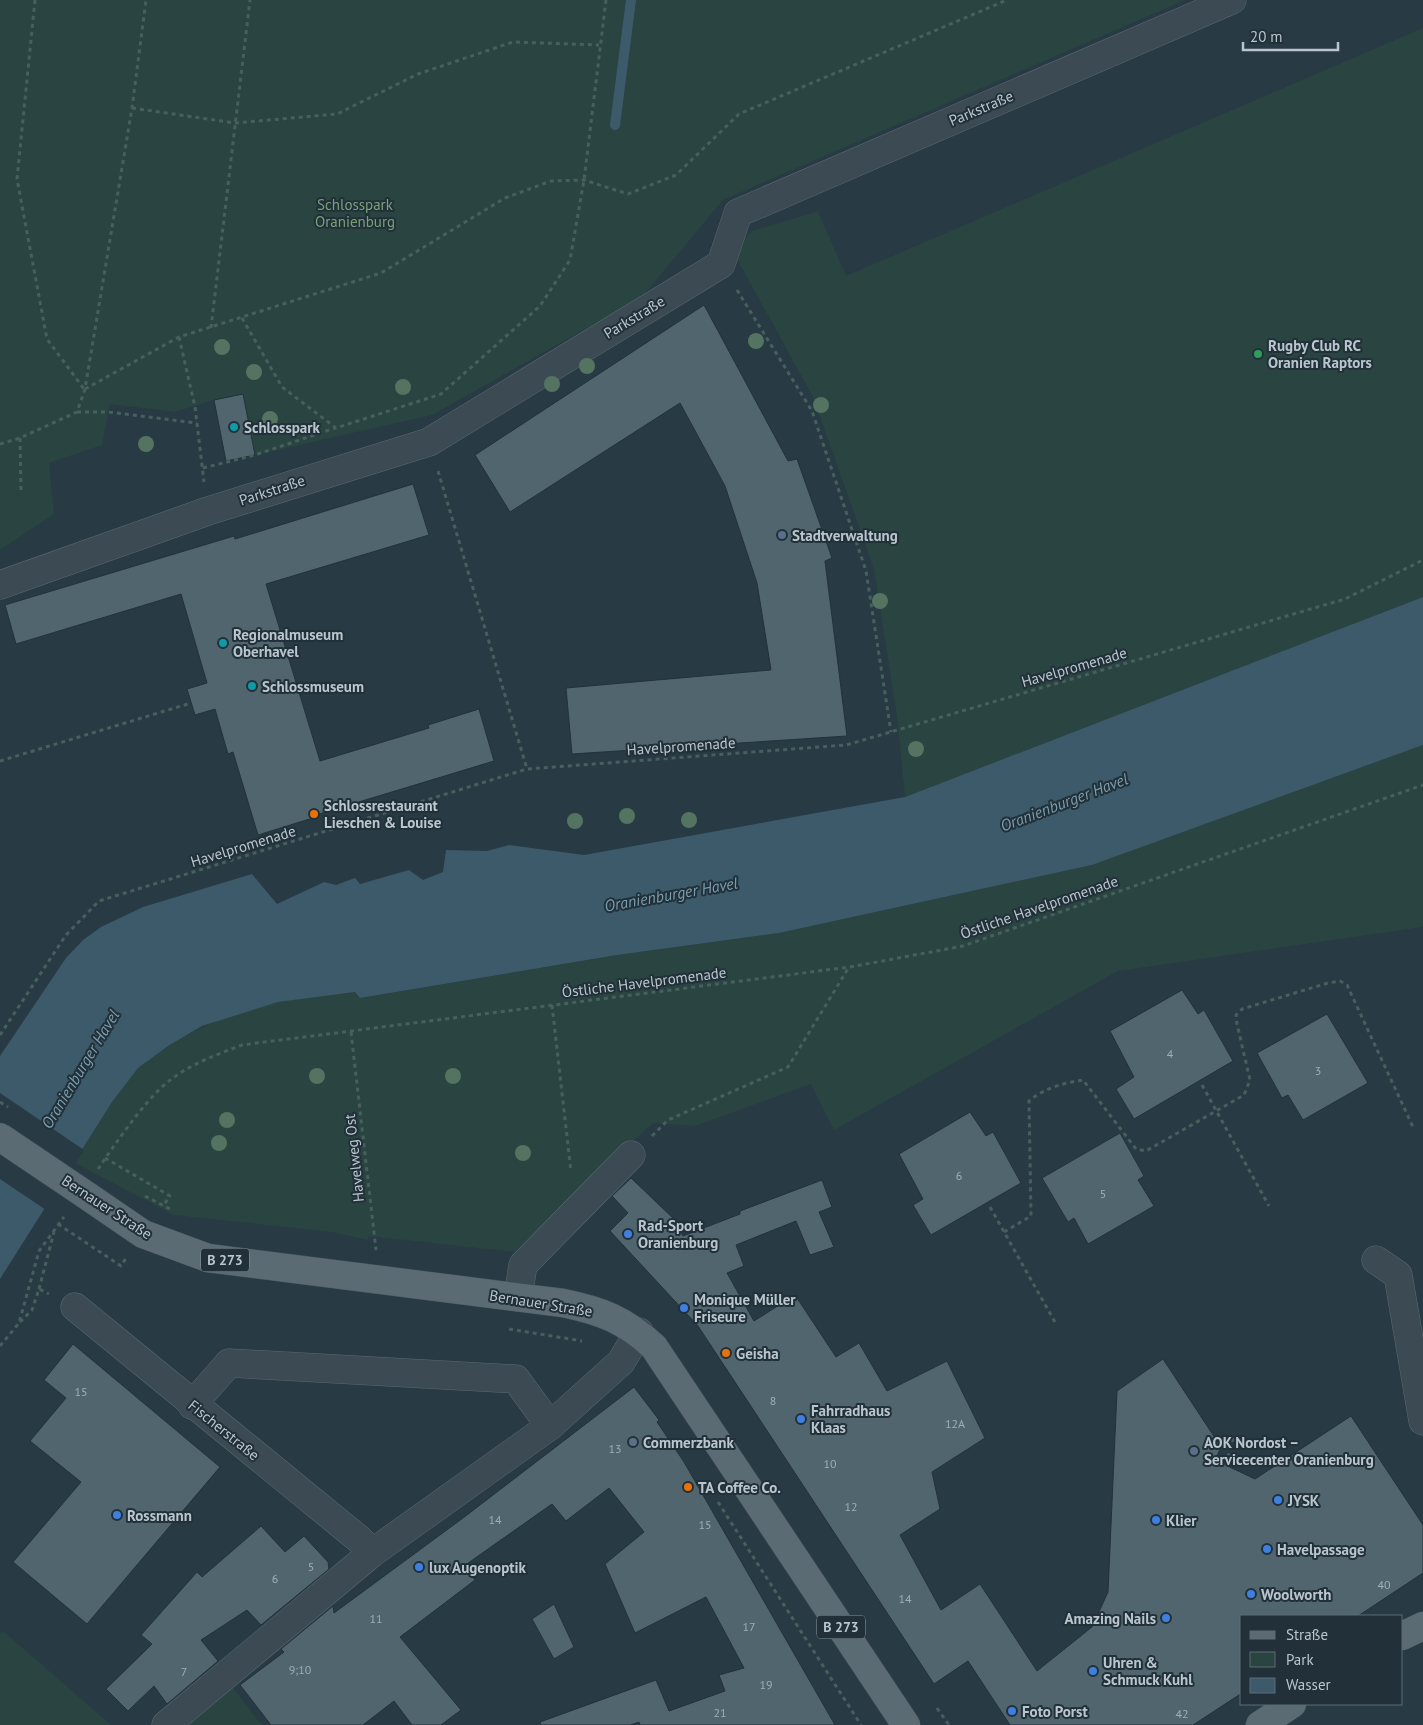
<svg xmlns="http://www.w3.org/2000/svg" width="1423" height="1725" font-family="'PT Sans',sans-serif">
<rect width="100%" height="100%" fill="#283a44"/>
<g fill="#2a4441">
<polygon points="0,0 1185,0 723,200 642,297 432,415 255,455 242,394 214,400 175,412 110,404 102,445 49,463 54,514 0,550"/>
<polygon points="1423,28 1423,597 905,797 897,716 874,569 813,397 737,259 740,243 752,231 818,211 846,276"/>
<path d="M1423 745V927L1118 971 834 1130 811 1084 695 1126 653 1123 514 1252 368 1236V1240L332 1232 174 1215 73 1162C91 1135 115 1089 138 1068 174 1035 232 1012 279 1002 304 997 330 996 355 992L361 998 617 955 779 933 1092 865Z"/>
<polygon points="3,1631 111,1725 0,1725 0,1634"/>
<polygon points="229,1683 262,1725 178,1725"/>
</g>
<polygon fill="#3c5a6a" points="1423,597 1423,745 1092,865 779,933 617,955 360,998 355,992 278,1002 202,1026 168,1046 138,1068 112,1102 0,1279 0,1056 66,958 83,940 101,927 143,907 252,874 277,904 324,882 336,885 355,878 360,884 409,870 423,880 443,872 446,850 487,851 509,845 584,855 905,797"/>
<polygon fill="#283a44" points="0,1093 84,1150 46,1210 0,1179"/>
<g fill="none" stroke-linecap="round" stroke-linejoin="round">
<polyline stroke="#3c5a6a" stroke-width="10" points="615,125 631,0"/>
</g>
<g fill="#51656e" stroke="#23323b">
<polygon points="704,305 788,461 797,459 832,558 825,561 847,736 572,754 566,688 771,670 757,583 725,486 680,403 510,512 475,455"/>
<polygon points="243,394 255,455 226,461 214,400"/>
<polygon points="413,484 429,535 266,584 320,761 429,728 428,725 479,709 494,761 316,815 316,817 258,835 233,752 228,754 215,709 195,715 187,689 207,683 181,594 16,644 5,605 234,536 235,539"/>
<polygon points="1182,990 1198,1014 1204,1010 1233,1061 1134,1119 1116,1089 1134,1077 1110,1031"/>
<polygon points="1327,1014 1368,1083 1303,1120 1288,1095 1282,1098 1257,1053"/>
<polygon points="970,1112 986,1136 993,1132 1021,1183 931,1235 913,1205 923,1199 899,1154"/>
<polygon points="1120,1133 1144,1176 1138,1180 1154,1206 1088,1244 1074,1218 1068,1222 1042,1178"/>
<polygon points="631,1178 675,1220 683,1236 740,1214 740,1211 822,1180 832,1207 819,1212 834,1247 810,1255 796,1221 736,1245 744,1266 727,1273 754,1321 795,1295 836,1357 859,1343 887,1391 947,1361 985,1438 932,1472 940,1509 900,1535 941,1610 980,1584 1037,1671 1092,1627 1108,1592 1117,1391 1163,1359 1221,1447 1215,1460 1255,1479 1351,1416 1423,1525 1423,1573 1358,1616 1242,1616 1242,1693 1193,1725 1010,1725 968,1661 934,1684 698,1326 610,1231 628,1213 612,1196"/>
<polygon points="73,1344 220,1467 87,1624 13,1562 81,1482 30,1441 66,1398 44,1380"/>
<polygon points="634,1387 659,1420 657,1422 684,1462 835,1725 640,1725 639,1722 630,1725 541,1725 540,1722 656,1680 669,1711 725,1691 719,1675 744,1668 706,1597 635,1633 605,1564 644,1532 609,1488 566,1521 552,1504 464,1566 475,1580 400,1637 461,1710 441,1725 412,1725 394,1701 363,1725 271,1725 240,1685 284,1652 281,1649 333,1606 334,1613 463,1518"/>
<polygon points="261,1526 285,1552 304,1536 328,1562 329,1569 261,1625 247,1610 201,1640 218,1661 167,1704 154,1686 128,1711 106,1689 152,1644 141,1635 197,1572 202,1577"/>
<polygon points="554,1604 574,1647 554,1659 532,1619"/>
</g>
<g fill="none" stroke-linecap="round" stroke-linejoin="round">
<defs>
<g id="minor">
<polyline points="0,585 208,511 429,442 721,264 738,213 1232,0"/>
<polyline points="1376,1260 1398,1275 1423,1421"/>
<polyline points="518,1297 523,1265 631,1155"/>
<polyline points="75,1307 360,1540 372,1553"/>
<polyline points="192,1405 229,1363 516,1379 550,1426"/>
<polyline points="166,1725 372,1553 550,1426 621,1362 639,1332"/>
</g>
<g id="major">
<path d="M86 1195 143 1234 208 1258 563 1303C602 1311 625 1320 654 1347L906 1725"/>
<polyline points="1402,1636 1423,1626"/>
<polyline points="1260,1725 1292,1704"/>
</g>
</defs>
<use href="#minor" stroke="#5b6971" stroke-width="29"/>
<use href="#major" stroke="#495760" stroke-width="29"/>
<g stroke="#48605d" stroke-width="3" stroke-dasharray="4 4" stroke-linecap="butt">
<polyline points="35,0 17,179 47,339 84,389"/>
<polyline points="132,108 235,123 337,114 418,74 513,42 599,45"/>
<polyline points="737,290 812,411 866,571 891,732"/>
<polyline points="242,318 282,387 336,428 441,394 540,306 570,260 584,180 606,0"/>
<polyline points="211,328 250,0"/>
<polyline points="179,337 195,407 204,482"/>
<polyline points="85,389 179,337 381,273 505,198 551,181 584,180 628,194 676,175 739,114 1007,0"/>
<polyline points="77,412 108,412 197,423"/>
<polyline points="20,438 21,491"/>
<polyline points="0,444 20,438 77,412 85,389 132,108 146,0"/>
<polyline points="203,468 255,455 335,428"/>
<polyline points="438,471 527,769"/>
<polyline points="0,761 191,703"/>
<polyline points="552,1005 571,1172"/>
<polyline points="351,1032 376,1250"/>
<polyline points="0,1035 66,935 99,901 527,769 846,745 1345,599 1423,560"/>
<polyline points="1202,1085 1269,1206"/>
<polyline points="652,1136 668,1120 788,1067 849,967"/>
<polyline points="105,1158 170,1196 163,1206"/>
<path d="M98 1169C116 1143 144 1101 169 1081 190 1064 216 1055 242 1045L850 967 963 946 1423 785"/>
<polyline points="145,1196 170,1209"/>
<polyline points="990,1207 1056,1324"/>
<polyline points="58,1224 121,1266 126,1258"/>
<path d="M1004 1232 1031 1216 1029 1101C1044 1088 1064 1083 1083 1080L1136 1149 1146 1151 1244 1095 1250 1080 1237 1024 1236 1015 1242 1009 1328 983 1340 981 1347 985 1413 1127"/>
<polyline points="39,1289 54,1232"/>
<polyline points="20,1322 32,1310 39,1289 49,1294"/>
<polyline points="509,1329 582,1341"/>
<polyline points="0,1346 19,1323 39,1251 64,1217"/>
<polyline points="1226,1465 1233,1438"/>
<polyline points="718,1502 861,1725"/>
<polyline points="937,1708 949,1725"/>
</g>
<use href="#minor" stroke="#3c4b53" stroke-width="28"/>
<use href="#major" stroke="#5b6b73" stroke-width="28"/>
<defs>
<polyline id="major-bridge" points="0,1137 86,1195"/>
</defs>
<use href="#major-bridge" stroke="#495760" stroke-width="29" stroke-linecap="butt"/>
<polyline stroke="#48605d" stroke-width="3" stroke-dasharray="4 4" stroke-linecap="butt" points="0,1102 8,1107"/>
<use href="#major-bridge" stroke="#5b6b73" stroke-width="28"/>
</g>
<g fill="#557361">
<circle cx="756" cy="341" r="8"/>
<circle cx="222" cy="347" r="8"/>
<circle cx="587" cy="366" r="8"/>
<circle cx="254" cy="372" r="8"/>
<circle cx="552" cy="384" r="8"/>
<circle cx="403" cy="387" r="8"/>
<circle cx="821" cy="405" r="8"/>
<circle cx="270" cy="419" r="8"/>
<circle cx="146" cy="444" r="8"/>
<circle cx="880" cy="601" r="8"/>
<circle cx="916" cy="749" r="8"/>
<circle cx="627" cy="816" r="8"/>
<circle cx="689" cy="820" r="8"/>
<circle cx="575" cy="821" r="8"/>
<circle cx="317" cy="1076" r="8"/>
<circle cx="453" cy="1076" r="8"/>
<circle cx="227" cy="1120" r="8"/>
<circle cx="219" cy="1143" r="8"/>
<circle cx="523" cy="1153" r="8"/>
</g>
<circle fill="#2e9e5b" stroke="#213039" stroke-width="2" cx="1258" cy="354" r="5"/>
<g fill="#0f9aa8" stroke="#213039" stroke-width="2">
<circle cx="234" cy="427" r="5"/>
<circle cx="223" cy="643" r="5"/>
<circle cx="252" cy="686" r="5"/>
</g>
<g fill="#5c6f8a" stroke="#213039" stroke-width="2">
<circle cx="782" cy="535" r="5"/>
<circle cx="633" cy="1442" r="5"/>
<circle cx="1194" cy="1451" r="5"/>
</g>
<g fill="#e8710a" stroke="#213039" stroke-width="2">
<circle cx="314" cy="814" r="5"/>
<circle cx="726" cy="1353" r="5"/>
<circle cx="688" cy="1487" r="5"/>
</g>
<g fill="#3f7fe0" stroke="#213039" stroke-width="2">
<circle cx="628" cy="1234" r="5"/>
<circle cx="684" cy="1308" r="5"/>
<circle cx="801" cy="1419" r="5"/>
<circle cx="1278" cy="1500" r="5"/>
<circle cx="117" cy="1515" r="5"/>
<circle cx="1156" cy="1520" r="5"/>
<circle cx="1267" cy="1549" r="5"/>
<circle cx="419" cy="1567" r="5"/>
<circle cx="1251" cy="1594" r="5"/>
<circle cx="1166" cy="1618" r="5"/>
<circle cx="1093" cy="1671" r="5"/>
<circle cx="1012" cy="1711" r="5"/>
</g>
<g text-anchor="middle" dominant-baseline="central" stroke-width="4" stroke-linejoin="round" paint-order="stroke">
<g font-size="12" fill="#a0aeb5">
<text x="1170" y="1053">4</text>
<text x="1318" y="1070">3</text>
<text x="959" y="1175">6</text>
<text x="1103" y="1193">5</text>
<text x="81" y="1391">15</text>
<text x="773" y="1400">8</text>
<text x="955" y="1423">12A</text>
<text x="615" y="1448">13</text>
<text x="830" y="1463">10</text>
<text x="851" y="1506">12</text>
<text x="495" y="1519">14</text>
<text x="705" y="1524">15</text>
<text x="311" y="1566">5</text>
<text x="275" y="1578">6</text>
<text x="1384" y="1584">40</text>
<text x="905" y="1598">14</text>
<text x="376" y="1618">11</text>
<text x="749" y="1626">17</text>
<text x="300" y="1669">9;10</text>
<text x="184" y="1671">7</text>
<text x="766" y="1684">19</text>
<text x="720" y="1712">21</text>
<text x="1182" y="1713">42</text>
</g>
<g fill="#213039" stroke="#8c99a1" stroke-width="1">
<rect x="201" y="1248.5" width="48" height="23" rx="4"/>
<rect x="817" y="1615.5" width="48" height="23" rx="4"/>
</g>
<g font-size="14" font-weight="bold" fill="#bac6cd">
<text x="225" y="1260">B 273</text>
<text x="841" y="1627">B 273</text>
</g>
<g font-size="15" fill="#bac6cd" stroke="#213039">
<text transform="translate(981 108) rotate(-23)">Parkstraße</text>
<text transform="translate(634 317) rotate(-31)">Parkstraße</text>
<text transform="translate(272 490) rotate(-18)">Parkstraße</text>
<text transform="translate(1074 667) rotate(-16)">Havelpromenade</text>
<text transform="translate(681 746) rotate(-4)">Havelpromenade</text>
<text transform="translate(243 846) rotate(-17)">Havelpromenade</text>
<text transform="translate(1039 907) rotate(-19)">Östliche Havelpromenade</text>
<text transform="translate(644 982) rotate(-7)">Östliche Havelpromenade</text>
<text transform="translate(354 1158) rotate(-96)">Havelweg Ost</text>
<text transform="translate(107 1207) rotate(33)">Bernauer Straße</text>
<text transform="translate(541 1303) rotate(9)">Bernauer Straße</text>
<text transform="translate(224 1430) rotate(39)">Fischerstraße</text>
</g>
<g font-size="15" fill="#79a278" stroke="#213039">
<text x="355" y="204">Schlosspark<tspan x="355" dy="17">Oranienburg</tspan></text>
</g>
<g font-size="15" font-weight="bold" fill="#bac6cd" stroke="#213039" text-anchor="start">
<text x="1268" y="345">Rugby Club RC<tspan x="1268" dy="17">Oranien Raptors</tspan></text>
<text x="244" y="427">Schlosspark</text>
<text x="792" y="535">Stadtverwaltung</text>
<text x="233" y="634">Regionalmuseum<tspan x="233" dy="17">Oberhavel</tspan></text>
<text x="262" y="686">Schlossmuseum</text>
<text x="324" y="805">Schlossrestaurant<tspan x="324" dy="17">Lieschen &amp; Louise</tspan></text>
<text x="638" y="1225">Rad-Sport<tspan x="638" dy="17">Oranienburg</tspan></text>
<text x="694" y="1299">Monique Müller<tspan x="694" dy="17">Friseure</tspan></text>
<text x="736" y="1353">Geisha</text>
<text x="811" y="1410">Fahrradhaus<tspan x="811" dy="17">Klaas</tspan></text>
<text x="643" y="1442">Commerzbank</text>
<text x="1204" y="1442">AOK Nordost –<tspan x="1204" dy="17">Servicecenter Oranienburg</tspan></text>
<text x="698" y="1487">TA Coffee Co.</text>
<text x="1288" y="1500">JYSK</text>
<text x="127" y="1515">Rossmann</text>
<text x="1166" y="1520">Klier</text>
<text x="1277" y="1549">Havelpassage</text>
<text x="429" y="1567">lux Augenoptik</text>
<text x="1261" y="1594">Woolworth</text>
<text x="1156" y="1618" text-anchor="end">Amazing Nails</text>
<text x="1103" y="1662">Uhren &amp;<tspan x="1103" dy="17">Schmuck Kuhl</tspan></text>
<text x="1022" y="1711">Foto Porst</text>
</g>
<g font-size="16" font-style="italic" fill="#7b9eaf" stroke="#213039">
<text transform="translate(1064 802) rotate(-21)">Oranienburger Havel</text>
<text transform="translate(671 894) rotate(-10)">Oranienburger Havel</text>
<text transform="translate(80 1069) rotate(-59)">Oranienburger Havel</text>
</g>
</g>
<rect x="1240" y="1615" width="162" height="90" fill="#213039" stroke="#5e6c74"/>
<rect x="1250" y="1631" width="25" height="8" fill="#5b6b73" stroke="#5e6c74"/>
<text x="1286" y="1640" font-size="15" fill="#bac6cd">Straße</text>
<rect x="1250" y="1652" width="25" height="15" fill="#2a4441" stroke="#5e6c74"/>
<text x="1286" y="1665" font-size="15" fill="#bac6cd">Park</text>
<rect x="1250" y="1678" width="25" height="15" fill="#3c5a6a" stroke="#5e6c74"/>
<text x="1286" y="1690" font-size="15" fill="#bac6cd">Wasser</text>
<path d="M1243 42v8h95v-8" fill="none" stroke="#bac6cd" stroke-width="2.5"/>
<text x="1250" y="42" font-size="15" fill="#bac6cd" stroke="#213039" stroke-width="4" paint-order="stroke">20 m</text>
</svg>
